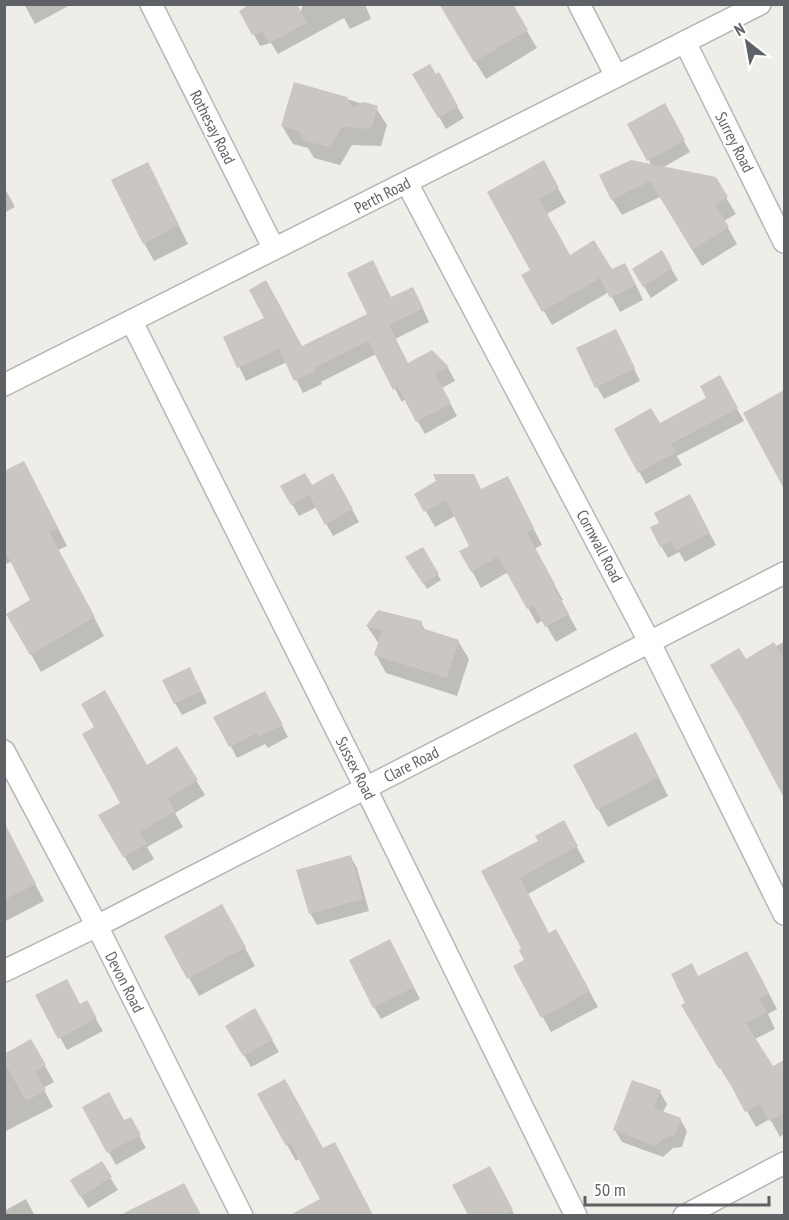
<svg xmlns="http://www.w3.org/2000/svg" width="789" height="1220" font-family="'PT Sans Narrow',sans-serif">
<rect width="100%" height="100%" fill="#efede7"/>
<g fill="#0003">
<polygon points="24,4 72,4 35,24"/>
<polygon points="303,4 365,4 371,19 350,29 344,18 278,54 271,43 260,46 241,11 300,14"/>
<polygon points="511,4 537,48 486,79 449,19"/>
<polygon points="414,74 435,76 438,74 464,118 446,129"/>
<polygon points="295,83 376,108 387,125 381,146 352,145 340,165 314,158 308,148 293,144 282,126"/>
<polygon points="664,105 690,152 662,168 715,179 736,214 724,221 737,244 702,266 660,197 622,215 612,199 652,166 629,125"/>
<polygon points="544,162 566,203 547,214 570,256 633,279 643,300 620,312 609,292 552,325 523,275 532,270 489,192"/>
<polygon points="148,164 188,244 154,261 144,243"/>
<polygon points="4,187 15,207 4,213"/>
<polygon points="661,252 678,280 651,298 634,270"/>
<polygon points="392,299 420,302 429,322 395,339 408,364 432,352 448,368 455,381 442,388 457,416 425,434 405,399 402,402 376,354 321,382 322,384 303,393 287,362 246,381 225,338 302,348 369,314"/>
<polygon points="622,343 640,381 604,399 597,387"/>
<polygon points="719,377 744,421 677,456 682,465 646,484 616,430 660,425 709,399"/>
<polygon points="784,392 784,485 745,414"/>
<polygon points="4,472 34,481 67,546 58,550 104,636 41,672 8,614 32,601 12,561 4,565"/>
<polygon points="282,487 340,487 359,522 333,536 317,507 299,516"/>
<polygon points="482,491 516,494 542,545 534,549 563,600 561,601 577,630 556,642 543,620 537,624 508,572 481,588 461,551 471,546 455,516 435,527 416,494"/>
<polygon points="696,508 716,545 685,562 679,552 668,558 661,546"/>
<polygon points="422,549 441,580 427,589 408,558"/>
<polygon points="421,623 426,631 458,641 469,659 457,696 386,673 376,655 379,644 367,626"/>
<polygon points="784,642 784,794 747,724 746,661"/>
<polygon points="196,681 207,703 182,715 175,703"/>
<polygon points="271,704 288,737 268,748 265,744 237,758 216,718"/>
<polygon points="96,728 147,767 177,749 205,795 175,813 183,827 147,847 154,859 133,871 100,816 122,803"/>
<polygon points="646,752 668,796 608,827 598,809"/>
<polygon points="563,822 585,862 528,894 549,935 565,946 598,1007 551,1032 515,967 526,961 523,949 483,872 540,842"/>
<polygon points="4,825 44,901 4,922"/>
<polygon points="350,856 357,868 369,911 317,925 310,913"/>
<polygon points="232,924 255,966 199,996 189,978"/>
<polygon points="396,953 420,999 381,1019 374,1007"/>
<polygon points="756,969 777,1009 768,1014 775,1029 755,1039 772,1068 784,1061 784,1134 780,1137 770,1119 756,1127 731,1083 730,1084 683,1006 687,1004 699,978"/>
<polygon points="37,996 80,1006 93,1014 103,1031 67,1050"/>
<polygon points="255,1011 279,1052 251,1067 227,1026"/>
<polygon points="31,1041 54,1082 43,1088 53,1107 4,1132 4,1068"/>
<polygon points="660,1092 667,1104 663,1112 680,1119 687,1131 682,1147 673,1148 663,1157 622,1142 615,1130"/>
<polygon points="259,1095 323,1150 343,1159 372,1216 317,1216 312,1205 322,1200 300,1158 296,1161"/>
<polygon points="84,1108 124,1122 130,1119 146,1148 116,1165"/>
<polygon points="101,1163 118,1190 88,1208 72,1181"/>
<polygon points="496,1180 515,1216 470,1216 454,1186"/>
<polygon points="184,1185 201,1216 123,1216"/>
<polygon points="26,1199 35,1216 4,1216 4,1211"/>
</g>
<g fill="#cac7c3">
<polygon points="250,4 297,4 307,23 269,43 263,32 252,35 239,11"/>
<polygon points="439,4 513,4 528,30 474,62"/>
<polygon points="430,64 436,74 439,72 458,106 438,118 412,74"/>
<polygon points="294,82 347,97 353,108 364,102 378,106 371,129 342,127 330,147 302,140 300,131 281,126"/>
<polygon points="665,103 685,140 647,161 627,124"/>
<polygon points="544,160 559,188 539,199 570,255 594,240 612,269 625,263 636,285 610,298 600,278 542,312 521,275 530,270 487,192"/>
<polygon points="631,160 716,177 728,197 715,205 729,227 692,250 650,181 611,200 599,175"/>
<polygon points="148,162 179,225 143,244 111,180"/>
<polygon points="662,250 672,268 643,287 632,269"/>
<polygon points="373,260 391,297 413,287 423,308 389,325 408,363 432,350 449,367 435,374 451,403 416,422 397,386 393,390 368,341 314,368 316,371 294,381 279,349 237,368 223,337 264,318 249,290 266,280 302,346 367,314 347,273"/>
<polygon points="616,329 635,368 595,388 576,348"/>
<polygon points="720,375 738,408 671,444 676,452 638,473 614,429 651,408 660,423 706,398 700,386"/>
<polygon points="784,390 784,489 743,413"/>
<polygon points="24,461 58,528 49,532 95,617 30,655 6,614 30,600 4,549 4,471"/>
<polygon points="305,473 312,485 333,473 353,509 325,525 309,495 291,505 280,486"/>
<polygon points="433,474 474,474 481,489 508,476 534,528 527,533 555,584 553,585 569,614 545,627 533,605 527,609 498,557 471,572 459,551 469,546 446,500 424,512 414,494 436,481"/>
<polygon points="690,494 710,533 676,551 671,541 660,547 650,527 659,523 654,513"/>
<polygon points="423,547 439,574 423,584 405,557"/>
<polygon points="378,610 422,621 422,628 459,640 447,678 374,655 382,631 366,626"/>
<polygon points="774,642 784,660 784,798 742,719 710,665 739,648 746,659"/>
<polygon points="190,667 201,691 174,704 162,680"/>
<polygon points="105,690 147,765 177,746 198,780 168,798 175,811 140,832 147,844 123,857 98,815 120,803 82,734 94,727 81,704"/>
<polygon points="265,691 283,725 259,737 257,733 229,747 213,717"/>
<polygon points="636,732 659,777 597,810 573,765"/>
<polygon points="564,820 578,846 520,878 549,933 556,929 590,991 541,1018 513,966 524,960 519,950 521,948 481,871 538,841 535,836"/>
<polygon points="4,822 36,884 4,900"/>
<polygon points="351,855 363,899 309,914 296,870"/>
<polygon points="222,904 246,947 187,979 164,936"/>
<polygon points="390,939 414,987 373,1008 349,960"/>
<polygon points="747,951 769,993 759,998 767,1012 746,1023 773,1066 784,1060 784,1113 769,1121 760,1104 745,1112 721,1067 719,1069 681,1005 685,1003 671,974 692,963 698,976"/>
<polygon points="67,979 80,1004 87,1000 97,1018 58,1039 35,995"/>
<polygon points="255,1008 273,1040 243,1056 225,1026"/>
<polygon points="31,1039 46,1065 35,1072 46,1090 26,1101 4,1062 4,1054"/>
<polygon points="285,1079 323,1148 335,1142 373,1215 290,1215 320,1199 290,1143 286,1146 257,1094"/>
<polygon points="632,1080 661,1090 654,1108 681,1118 675,1135 666,1137 655,1146 613,1130"/>
<polygon points="109,1092 124,1120 131,1117 141,1135 107,1153 82,1107"/>
<polygon points="102,1161 112,1177 80,1197 70,1180"/>
<polygon points="490,1166 513,1210 503,1215 468,1215 452,1185"/>
<polygon points="184,1183 201,1215 120,1215"/>
</g>
<g fill="none" stroke-linecap="round" stroke-linejoin="round">
<defs>
<g id="minor">
<polyline points="151,4 274,249"/>
<polyline points="579,4 616,76"/>
<polyline points="685,42 784,242"/>
<polyline points="407,183 649,641 784,914"/>
<polyline points="132,322 365,787 576,1216"/>
<polyline points="4,385 760,4"/>
<polyline points="4,751 97,926 242,1216"/>
<polyline points="4,971 97,926 784,573"/>
<polyline points="684,1216 784,1163"/>
</g>
</defs>
<use href="#minor" stroke="#b4b6ba" stroke-width="24"/>
<use href="#minor" stroke="#fff" stroke-width="21"/>
</g>
<g text-anchor="middle" dominant-baseline="central" stroke-width="4.5" stroke-linejoin="round" paint-order="stroke">
<g font-size="16" fill="#5e6165" stroke="#fff">
<text transform="translate(213 127) rotate(63)">Rothesay Road</text>
<text transform="translate(735 142) rotate(63)">Surrey Road</text>
<text transform="translate(382 195) rotate(-27)">Perth Road</text>
<text transform="translate(600 546) rotate(62)">Cornwall Road</text>
<text transform="translate(411 764) rotate(-27)">Clare Road</text>
<text transform="translate(356 768) rotate(63)">Sussex Road</text>
<text transform="translate(125 982) rotate(63)">Devon Road</text>
</g>
</g>
<rect width="789" height="1220" fill="none" stroke="#5e6165" stroke-width="12"/>
<g transform="translate(747 42) rotate(329)" stroke="#ffffff" stroke-width="4.5" paint-order="stroke">
<path d="M0-4.5L10 22L0 15L-10 22Z" fill="#5e6165"/>
<text y="-9" font-size="16" font-weight="bold" text-anchor="middle" fill="#5e6165">N</text>
</g>
<path d="M585 1196v9h184v-9" fill="none" stroke="#5e6165" stroke-width="3"/>
<text x="594" y="1196" font-size="18" fill="#5e6165" stroke="#ffffff" stroke-width="4.5" paint-order="stroke">50 m</text>
</svg>
